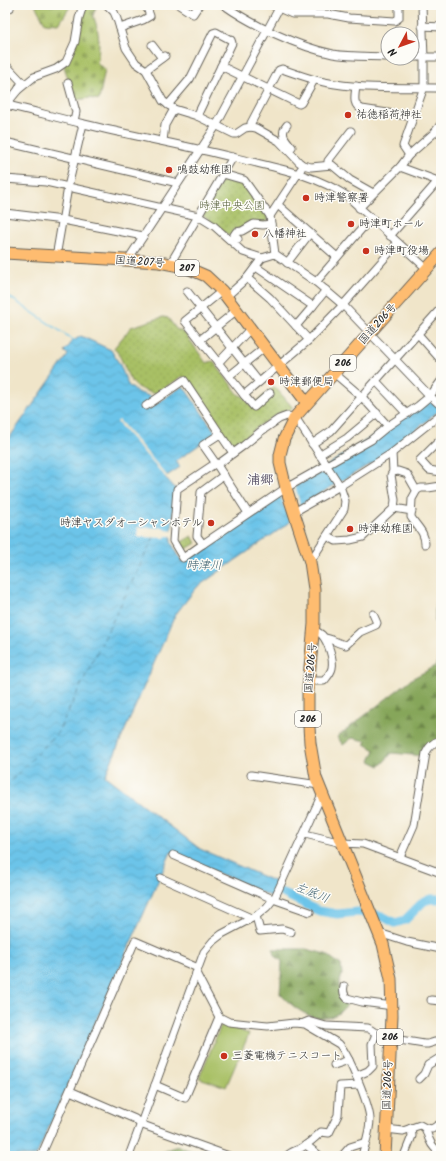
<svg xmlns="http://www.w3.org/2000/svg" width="446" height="1161" font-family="Kalam,'Klee One',sans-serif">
<defs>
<pattern id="green-dots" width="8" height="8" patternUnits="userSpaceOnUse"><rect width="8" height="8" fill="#a8c065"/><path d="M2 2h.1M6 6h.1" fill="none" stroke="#90a457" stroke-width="1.8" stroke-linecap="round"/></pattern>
<pattern id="forest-firs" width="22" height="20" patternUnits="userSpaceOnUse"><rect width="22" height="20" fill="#86a65a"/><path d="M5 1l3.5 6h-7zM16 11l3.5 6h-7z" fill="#6d864a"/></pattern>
<pattern id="cemetery-stones" width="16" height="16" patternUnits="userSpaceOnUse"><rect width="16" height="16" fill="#a8c065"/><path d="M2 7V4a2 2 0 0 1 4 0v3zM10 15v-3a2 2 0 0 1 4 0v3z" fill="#90a457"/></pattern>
<pattern id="water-waves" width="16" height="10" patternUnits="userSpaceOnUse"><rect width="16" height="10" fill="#6cc4e9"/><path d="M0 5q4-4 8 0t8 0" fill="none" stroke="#5da8c7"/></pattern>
</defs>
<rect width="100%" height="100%" fill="#fdfcf7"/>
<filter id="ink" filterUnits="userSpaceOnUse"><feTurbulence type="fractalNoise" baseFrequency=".025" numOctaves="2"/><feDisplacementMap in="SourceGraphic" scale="8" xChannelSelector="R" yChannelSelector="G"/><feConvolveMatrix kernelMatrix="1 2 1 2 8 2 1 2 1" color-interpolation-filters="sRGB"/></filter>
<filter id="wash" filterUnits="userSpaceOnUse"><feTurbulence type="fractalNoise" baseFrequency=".012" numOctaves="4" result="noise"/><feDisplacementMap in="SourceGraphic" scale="16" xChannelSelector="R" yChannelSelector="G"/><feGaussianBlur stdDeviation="0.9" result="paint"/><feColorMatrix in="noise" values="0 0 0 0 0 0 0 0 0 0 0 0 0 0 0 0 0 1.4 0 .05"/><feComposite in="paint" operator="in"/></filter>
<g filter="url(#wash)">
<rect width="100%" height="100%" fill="#f0e5c9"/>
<g fill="url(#green-dots)" stroke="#626e40">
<polygon points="223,178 240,180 270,219 266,220 267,222 243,229 234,229 232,234 229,236 202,215"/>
<path d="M163 317 168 318 176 329 185 333 206 363 213 361 239 395 243 396 251 406 275 387 293 408 287 411 281 412 260 425 232 448 183 376 155 394C149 392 143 390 137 387 125 378 125 360 114 348L131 327Z"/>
<polygon points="192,536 196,543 183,551 178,544"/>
</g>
<g fill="url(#forest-firs)" stroke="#51613b">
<polygon points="441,594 441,649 435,622 435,604"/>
<polygon points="441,656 441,736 422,756 392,753 380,766 370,761 375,750 365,744 367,741 352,738 343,745 337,737 413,678 434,667"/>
<path d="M273 949H306L326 954 341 965 342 974 339 986 340 998 348 1004C345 1007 342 1010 339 1013 317 1027 295 1009 280 994L282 961 274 955Z"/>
<polygon points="177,1146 201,1154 203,1156 153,1156"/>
</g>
<g fill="url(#cemetery-stones)" stroke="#626e40">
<polygon points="35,5 71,5 59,24 45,23"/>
<path d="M88 5H97L93 15C100 33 100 45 97 64L105 69 99 100 90 98 76 100 64 67 83 15Z"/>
</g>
<polygon fill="#a8c065" stroke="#626e40" points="222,1023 249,1034 226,1087 199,1078"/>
<polygon fill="url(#water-waves)" stroke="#447082" points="81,336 111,350 120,365 128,385 137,392 155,398 143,406 147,410 183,386 216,433 176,461 180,467 165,477 175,488 171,542 182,562 279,496 429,400 441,401 441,409 384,456 302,504 289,523 197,587 175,615 105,776 200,849 278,883 272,897 171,852 36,1156 5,1156 5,444 68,355 64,351 70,345 70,343"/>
<g fill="#f0e5c9">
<polygon points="119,420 168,477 167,479 117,422"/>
<polygon points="295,485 301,509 291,524 280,495"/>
<polygon points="138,527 166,528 166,530 173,531 173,536 166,536 165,538 138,537"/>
</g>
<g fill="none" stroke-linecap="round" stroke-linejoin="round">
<polyline stroke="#6cc4e9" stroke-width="1.5" points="5,294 75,341"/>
<polyline stroke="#6cc4e9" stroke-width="9" points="270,887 319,911 337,914 358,912 382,916 395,923 405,920 424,901 431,899 441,899"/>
<polyline stroke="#3c5f6e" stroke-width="1" stroke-dasharray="5 4" stroke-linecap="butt" points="5,787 58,732 154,537"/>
</g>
</g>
<g filter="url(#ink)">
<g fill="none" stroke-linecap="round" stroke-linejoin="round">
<defs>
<g id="minor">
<polyline points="8,5 10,8"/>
<polyline points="107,5 114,12 117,19 126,48 136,63 146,70 163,101 174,109 197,116 234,134 236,134 245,128 251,127 256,128 279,141 299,162 303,165 311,167 332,165 350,180 373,193"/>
<polyline points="179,5 193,14 199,5"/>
<path d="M224 5C252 25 299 47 333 54 351 57 370 56 388 57"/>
<polyline points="272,5 292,14 328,14 349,18 395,21 399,18 399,5"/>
<polyline points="422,26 441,27"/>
<polyline points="120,28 143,20 150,16 146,5"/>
<polyline points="152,45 162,58"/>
<polyline points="412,57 441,57"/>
<polyline points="5,64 22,82 18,90"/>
<polyline points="221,66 299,104 301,103 314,80"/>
<polyline points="146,70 165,56"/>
<polyline points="68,83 76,112 74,121"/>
<path d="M356 86C355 96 352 105 362 109L413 117"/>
<path d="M7 105C33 111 58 118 84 124 133 136 183 145 232 157 274 168 310 172 347 196L427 269"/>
<polyline points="168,105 190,79 213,33 216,32 231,40 232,43 197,116"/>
<polyline points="5,106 18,90 34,77 56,69 66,62 75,42 79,18 83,5"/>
<path d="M287 125C279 134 286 140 292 147"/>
<path d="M251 127V123L279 70 282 69C296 74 310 79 324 82 362 90 402 87 441 88"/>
<polyline points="163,141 165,125 174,109"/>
<polyline points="5,142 178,183"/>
<polyline points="409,155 403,146 424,87 424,58 422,5"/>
<polyline points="328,164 328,161 351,131"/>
<polyline points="400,167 438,181"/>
<polyline points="223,174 244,180 270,216 275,254 316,282 343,305 430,396 441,406"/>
<polyline points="5,179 46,182 198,216 214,226 243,252 262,258 275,254"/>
<polyline points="278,205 337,257"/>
<polyline points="359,208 400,167 409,155 434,133 441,124"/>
<polyline points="5,213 63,220 143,236"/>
<polyline points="270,216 301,169"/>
<polyline points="390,236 438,181 441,182"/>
<polyline points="238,239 234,235 236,232 242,231 254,224 263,225 271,224"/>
<polyline points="56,257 68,187 83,124"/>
<polyline points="262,258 247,278 270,298 309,340"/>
<polyline points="127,261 216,126 279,8"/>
<polyline points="287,263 310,233"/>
<polyline points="170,264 233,157"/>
<polyline points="256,267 313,306 296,326"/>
<polyline points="316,282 371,218"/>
<polyline points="187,291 259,382"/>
<polyline points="222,291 185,321 244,395 309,340 343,305 398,243"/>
<polyline points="226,297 247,278"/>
<polyline points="313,306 326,290"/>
<polyline points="418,334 441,360"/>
<polyline points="200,340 237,310"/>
<polyline points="218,363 251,328"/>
<polyline points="334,373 362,397 388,426"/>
<polyline points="229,376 265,347"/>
<polyline points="376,381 407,414"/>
<polyline points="244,395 254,407 270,393"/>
<polyline points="146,406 184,380 220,434 203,445 217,465"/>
<polyline points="220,434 233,453"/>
<polyline points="441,439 420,460 429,470 441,472"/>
<polyline points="312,444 331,431 441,308"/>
<polyline points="319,455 347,438 377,413"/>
<polyline points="393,472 398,471 407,474 415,488 417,490"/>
<polyline points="224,475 201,492 197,536 203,544 286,488 371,440 388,426 418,406 430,396 441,381"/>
<polyline points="394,508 412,511"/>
<polyline points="294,512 340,486 392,453 441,414"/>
<polyline points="248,513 217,465 243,446 260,432 279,419 287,416 295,417 340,486 345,501 344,509 310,562"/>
<polyline points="327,536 336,541 350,540 363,537 394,508 395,500 391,475 393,472 392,453"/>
<polyline points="203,544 183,558 173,541 177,489 216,463"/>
<path d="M425 544C425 532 417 527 411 517L412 499 417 490 421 488H428L441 486"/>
<path d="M325 638C333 639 338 644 346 645L360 632 376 625 377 623 373 614"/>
<path d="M309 681H324C327 677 331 673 332 668 334 659 328 642 322 635 320 633 317 632 314 630"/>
<polyline points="251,775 319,785"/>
<polyline points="305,834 342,843 363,844 441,873"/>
<polyline points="173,855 273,899 310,912"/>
<path d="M400 857 414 825 426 753C429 746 433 742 441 740"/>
<polyline points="161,878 251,918"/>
<polyline points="256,916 260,931 282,929 291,932"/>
<polyline points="379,933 407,942 441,949"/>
<path d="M196 973 219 1017 229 1022 257 1025 268 1026 294 1023 305 1024 339 1044C349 1055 369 1104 370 1119 370 1132 365 1144 362 1156"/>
<path d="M344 986C343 990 343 994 347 998L362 1002 393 1006"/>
<polyline points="431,1000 441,1001"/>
<polyline points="304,1023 309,1021 326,1026 368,1028 382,1037 424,1044 428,1044 441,1040"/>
<polyline points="334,1065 349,1060"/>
<polyline points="356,1076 368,1071 373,1066 372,1044 376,1034"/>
<polyline points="419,1079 424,1074 428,1065 441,1057"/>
<polyline points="155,1085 185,1098 219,1017"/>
<polyline points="70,1091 135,1119 140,1124 229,1156"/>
<polyline points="426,1128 432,1129 438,1125 441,1125"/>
<path d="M386 1129 403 1131 420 1125C428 1128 426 1134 430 1141 432 1146 436 1150 441 1153"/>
<polyline points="306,1145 320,1156"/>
<polyline points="41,1156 135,941 198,968"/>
<polyline points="129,1156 204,952 213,941 222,934 256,916 267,907 275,897 322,794"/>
<path d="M287 1156C291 1151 296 1151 301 1148 308 1144 315 1138 321 1132L329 1133 338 1115 340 1086 359 1085"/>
<polyline points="342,1156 350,1147 366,1142"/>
<polyline points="404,1156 412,1136 411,1128"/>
</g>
<g id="highway">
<polyline points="5,253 159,262 185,267 206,276 222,291 307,403"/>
<polyline points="385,1156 392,1016 391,979 383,944 316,778 310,743 308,710 308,688 314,624 314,589 310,562 286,488 280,463 280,455 284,439 295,417 441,253"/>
</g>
</defs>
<use href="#minor" stroke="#666259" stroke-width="9"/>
<use href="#highway" stroke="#666259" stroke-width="13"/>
<use href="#minor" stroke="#fff" stroke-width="7"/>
<use href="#highway" stroke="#febc70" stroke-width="11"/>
</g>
</g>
<g fill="#c8321e" stroke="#fdfcf7" stroke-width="1.5">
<circle cx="348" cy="115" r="4"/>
<circle cx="169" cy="170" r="4"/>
<circle cx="306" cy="198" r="4"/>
<circle cx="351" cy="224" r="4"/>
<circle cx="255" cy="234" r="4"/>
<circle cx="366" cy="251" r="4"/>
<circle cx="271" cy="382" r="4"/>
<circle cx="211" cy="523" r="4"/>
<circle cx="350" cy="529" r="4"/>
<circle cx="224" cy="1056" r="4"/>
</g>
<g text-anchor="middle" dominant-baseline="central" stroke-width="3" stroke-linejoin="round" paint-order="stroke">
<g fill="#fdfcf7" stroke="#605f5e" stroke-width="1">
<rect x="175" y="260" width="24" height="16" rx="3"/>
<rect x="330" y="355" width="26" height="16" rx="3"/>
<rect x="295" y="711" width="26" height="16" rx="3"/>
<rect x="377" y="1029" width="26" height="16" rx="3"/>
</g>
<g font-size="10" font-weight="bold" fill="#1c1c1c">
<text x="187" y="268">207</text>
<text x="343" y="363">206</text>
<text x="308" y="719">206</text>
<text x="390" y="1037">206</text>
</g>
<g font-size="11" fill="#1c1c1c" stroke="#fdfcf7" text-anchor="start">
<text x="356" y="115">祐徳稲荷神社</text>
<text x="177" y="170">鳴鼓幼稚園</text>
<text x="314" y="198">時津警察署</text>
<text x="359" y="224">時津町ホール</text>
<text x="263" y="234">八幡神社</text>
<text x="374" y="251">時津町役場</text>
<text x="279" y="382">時津郵便局</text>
<text x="203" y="523" text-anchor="end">時津ヤスダオーシャンホテル</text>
<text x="358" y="529">時津幼稚園</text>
<text x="232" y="1056">三菱電機テニスコート</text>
</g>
<g font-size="11" fill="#545e39" stroke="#fdfcf7">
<text x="232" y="206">時津中央公園</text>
</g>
<g font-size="11" fill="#1c1c1c" stroke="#fdfcf7">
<text transform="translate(140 262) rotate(4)">国道207号</text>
<text transform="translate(378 324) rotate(-48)">国道206号</text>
<text transform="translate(311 668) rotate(-85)">国道206号</text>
<text transform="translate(388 1085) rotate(-88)">国道206号</text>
</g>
<g font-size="12" font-style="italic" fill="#3c5f6e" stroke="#fdfcf7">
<text x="204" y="565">時津川</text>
<text transform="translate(312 893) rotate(21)">左底川</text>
</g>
<g font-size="13" font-weight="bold" fill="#595268" stroke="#fdfcf7">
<text x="260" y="480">浦郷</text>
</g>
</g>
<rect width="446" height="1161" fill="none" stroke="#fdfcf7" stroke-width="20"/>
<g transform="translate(400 46) rotate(229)"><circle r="19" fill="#fdfcf7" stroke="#a3a29f"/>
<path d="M0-3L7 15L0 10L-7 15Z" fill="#c8321e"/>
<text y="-6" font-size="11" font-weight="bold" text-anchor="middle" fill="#1c1c1c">N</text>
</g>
</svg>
